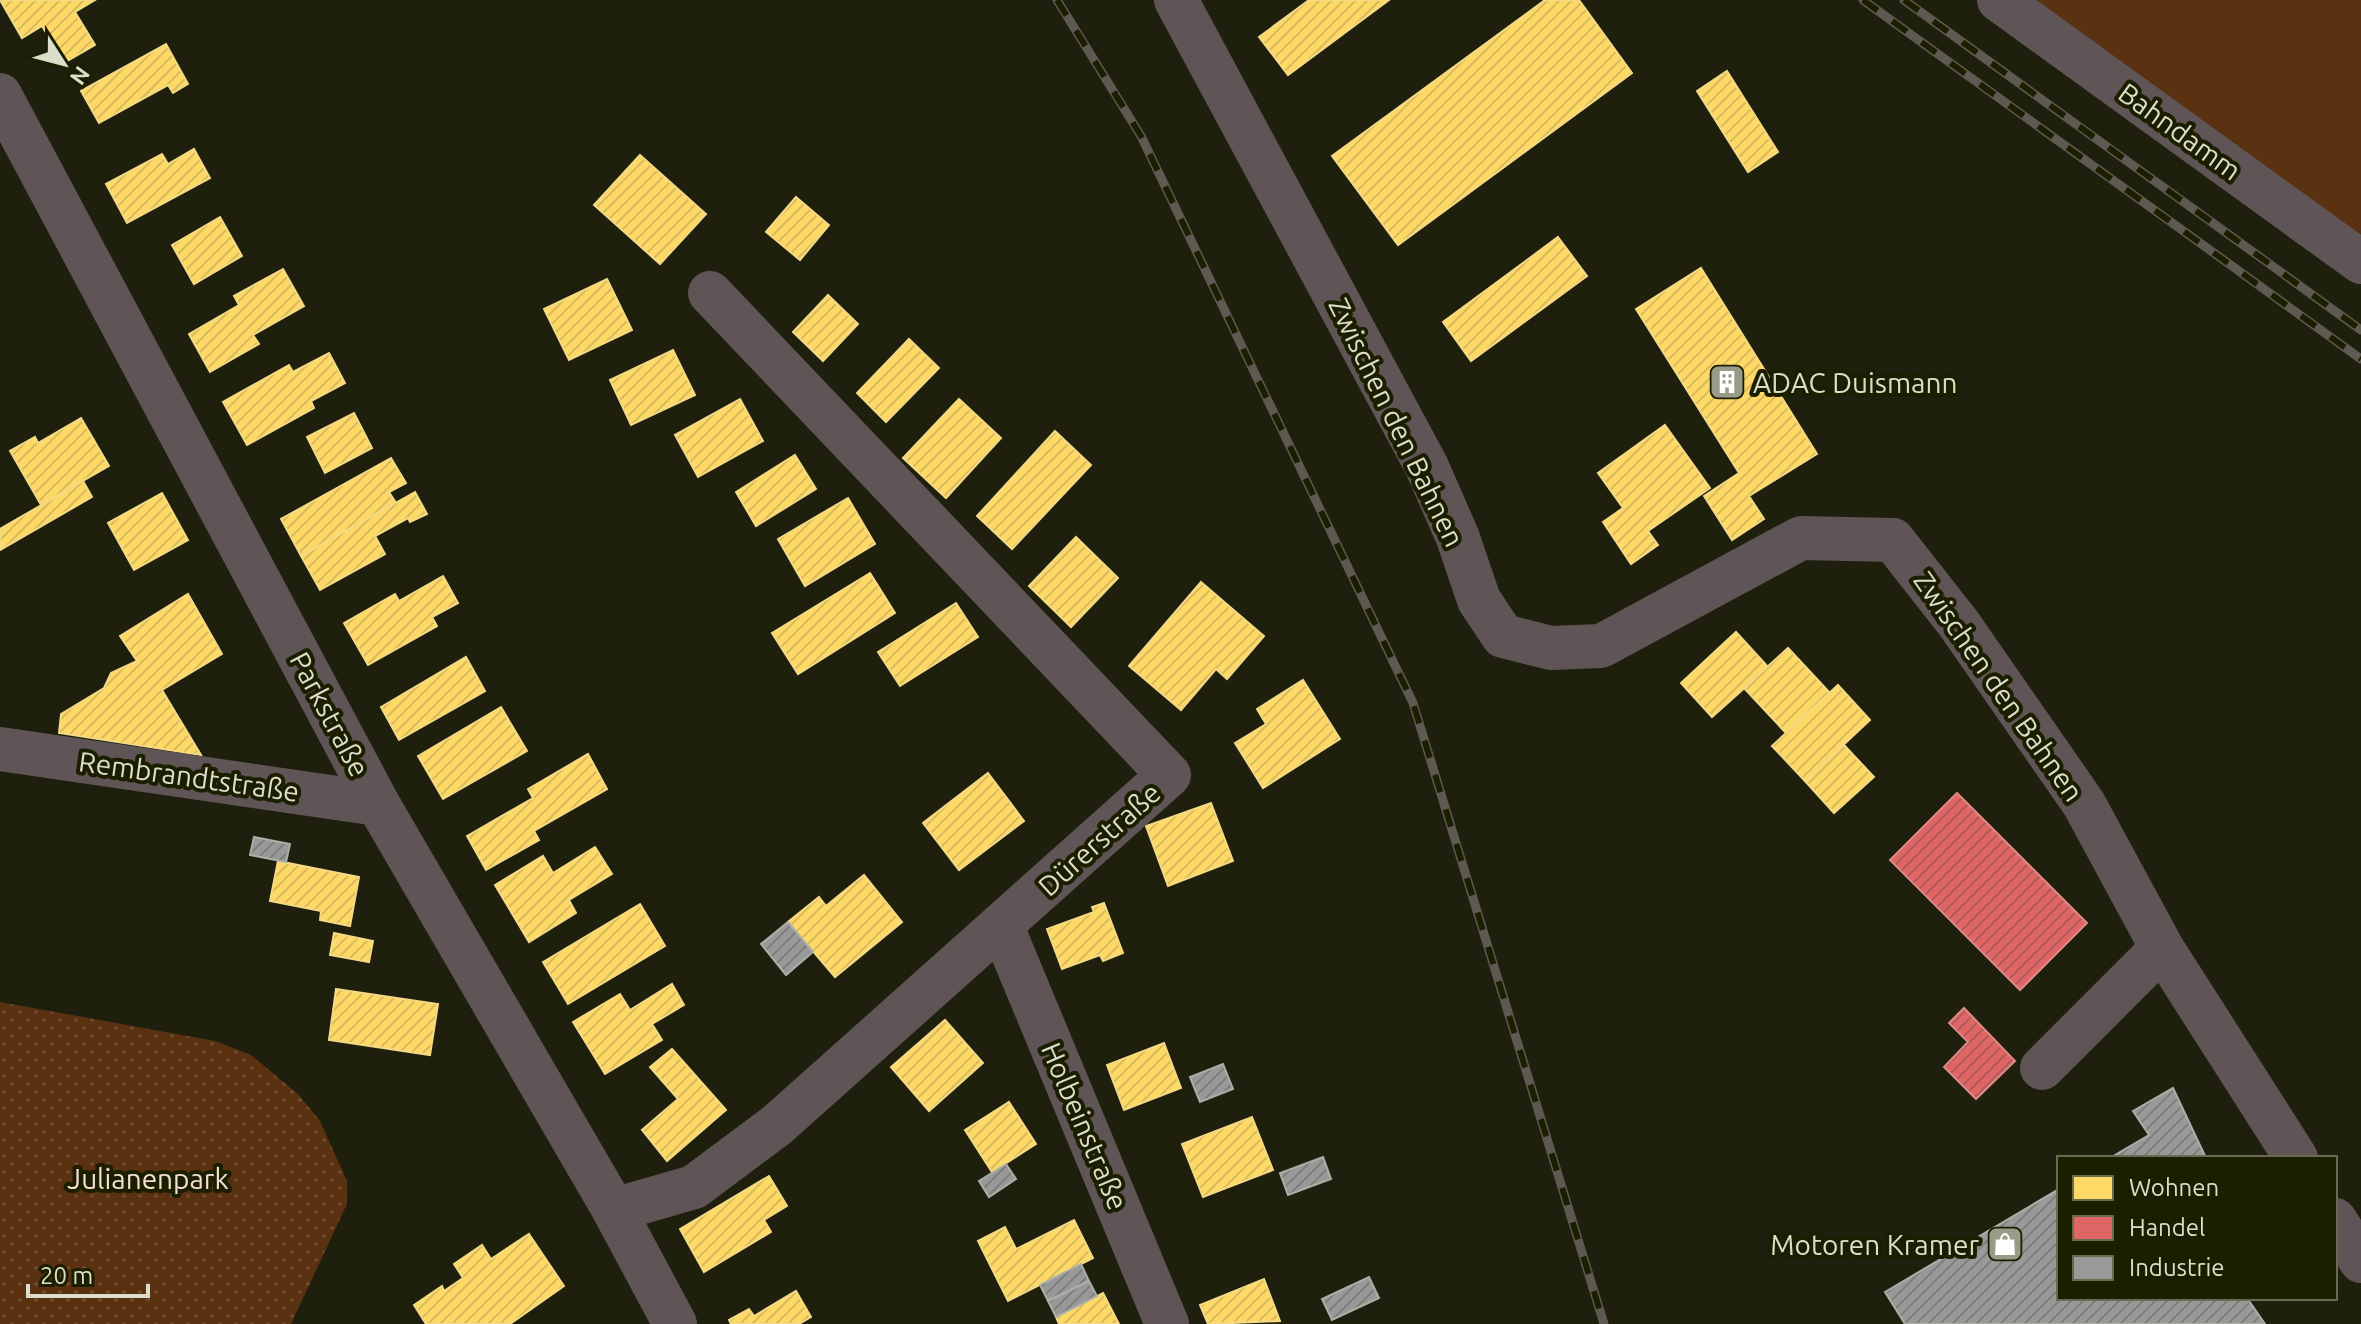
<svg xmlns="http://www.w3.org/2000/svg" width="2361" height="1324" font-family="Ubuntu,sans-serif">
<defs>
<pattern id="park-dots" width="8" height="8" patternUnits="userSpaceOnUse" patternTransform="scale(2)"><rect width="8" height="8" fill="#5a3111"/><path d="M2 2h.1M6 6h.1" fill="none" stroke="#714e32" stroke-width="1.8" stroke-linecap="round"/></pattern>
<pattern id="homes-hatch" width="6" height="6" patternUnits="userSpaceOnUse" patternTransform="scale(2)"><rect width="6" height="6" fill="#ffd966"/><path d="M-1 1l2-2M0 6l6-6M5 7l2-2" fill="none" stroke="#d9bb5e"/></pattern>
<pattern id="shops-hatch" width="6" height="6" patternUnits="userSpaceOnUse" patternTransform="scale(2)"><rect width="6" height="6" fill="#e06666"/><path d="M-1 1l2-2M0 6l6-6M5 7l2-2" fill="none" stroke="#b15c5a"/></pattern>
<pattern id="industry-hatch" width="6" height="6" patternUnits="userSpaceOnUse" patternTransform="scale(2)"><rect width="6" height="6" fill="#999"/><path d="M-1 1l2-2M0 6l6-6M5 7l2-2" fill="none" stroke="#7f7f7d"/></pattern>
</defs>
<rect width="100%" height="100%" fill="#1e1f0c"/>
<polygon fill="#5a3111" points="2010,0 2361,0 2361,253"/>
<polygon fill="url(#park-dots)" points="0,1002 215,1041 251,1055 298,1094 320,1121 347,1181 347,1204 291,1324 0,1324"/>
<g fill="url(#homes-hatch)" stroke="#f4da84" stroke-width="2">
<polygon points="0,0 95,0 75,12 95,45 64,63 42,26 22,38"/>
<polygon points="1309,0 1389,0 1288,75 1259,37"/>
<polygon points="1545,0 1579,0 1632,73 1398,245 1332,156"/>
<polygon points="166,44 188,84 173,93 168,85 99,123 81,91"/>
<polygon points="1727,71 1778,152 1748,172 1697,91"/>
<polygon points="194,149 210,178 127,223 106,184 162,154 168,164"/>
<polygon points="640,155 706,214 660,264 594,205"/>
<polygon points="796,197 829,225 800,260 766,232"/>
<polygon points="220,217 242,256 194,284 172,245"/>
<polygon points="1558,237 1587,276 1471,361 1443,322"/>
<polygon points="1701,268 1817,454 1749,496 1764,519 1732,540 1704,496 1739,473 1636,309"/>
<polygon points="283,269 304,306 253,335 259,344 210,372 189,334 239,305 234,296"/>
<polygon points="607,279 632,330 569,360 544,309"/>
<polygon points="828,295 858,324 823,361 793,332"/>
<polygon points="909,339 939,368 886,422 857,393"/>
<polygon points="673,350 695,395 631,425 610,380"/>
<polygon points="329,353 345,383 311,401 314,408 247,445 223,402 289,365 293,372"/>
<polygon points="740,399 763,441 698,477 675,435"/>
<polygon points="959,399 1001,438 946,498 903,458"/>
<polygon points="354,413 372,448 325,473 307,437"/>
<polygon points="81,418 109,466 41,505 10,451 35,437 38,443"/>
<polygon points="1665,425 1710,488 1648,531 1658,545 1631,564 1603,522 1623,508 1598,473"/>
<polygon points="1055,431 1091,465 1012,549 977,516"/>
<polygon points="795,455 816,489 756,526 736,492"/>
<polygon points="391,458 406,483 389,492 396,503 301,556 281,519"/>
<polygon points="83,481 92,497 0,550 0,529"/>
<polygon points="415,492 427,514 410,522 408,518 375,536 385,554 320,590 301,556"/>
<polygon points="162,493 188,540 134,570 108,523"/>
<polygon points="848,498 875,544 805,586 778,539"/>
<polygon points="1076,537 1118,578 1071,627 1029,586"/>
<polygon points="870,573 895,613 798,674 772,633"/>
<polygon points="443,576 458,603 432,617 437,626 368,665 344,623 395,594 399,601"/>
<polygon points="1201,582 1264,636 1227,679 1216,669 1181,710 1129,666"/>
<polygon points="188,594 222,654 162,690 201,755 59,733 61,714 104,688 111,673 137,661 120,636"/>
<polygon points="956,603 978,637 900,686 878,652"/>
<polygon points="1736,632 1768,667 1712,717 1681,683"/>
<polygon points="1788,648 1830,693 1786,733 1744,688"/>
<polygon points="466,657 485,691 399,740 381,707"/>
<polygon points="1303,680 1340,739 1263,788 1235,743 1266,724 1257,709"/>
<polygon points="1838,685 1870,720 1805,781 1772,746"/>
<polygon points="501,707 527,751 443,799 418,756"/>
<polygon points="1844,745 1874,777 1834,813 1805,781"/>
<polygon points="588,754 607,789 534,831 539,840 486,870 467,836 533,798 528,789"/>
<polygon points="988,773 1024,821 959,870 923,823"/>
<polygon points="1211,803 1233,861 1168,886 1146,826"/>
<polygon points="595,847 612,874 569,900 576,913 529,942 495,885 543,856 553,873"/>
<polygon points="278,861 359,877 350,926 320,920 321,911 270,901"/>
<polygon points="864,875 902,922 835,977 788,922 819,897 826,906"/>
<polygon points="1104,903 1123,953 1103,961 1100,955 1062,969 1047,929 1094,912 1092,907"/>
<polygon points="640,904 665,946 568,1004 543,962"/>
<polygon points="334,933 373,941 369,962 330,955"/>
<polygon points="672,984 684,1005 652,1024 662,1040 605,1074 573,1022 620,994 630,1010"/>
<polygon points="336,989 438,1004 430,1055 329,1040"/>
<polygon points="945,1020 983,1063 929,1111 891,1067"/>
<polygon points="1164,1043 1181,1088 1124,1110 1107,1065"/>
<polygon points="672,1049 726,1110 667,1161 642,1130 678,1099 650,1067"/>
<polygon points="1009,1102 1036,1144 992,1172 965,1130"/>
<polygon points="1252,1117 1273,1170 1203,1197 1182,1144"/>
<polygon points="769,1176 787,1206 764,1220 771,1232 704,1272 680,1229"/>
<polygon points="1074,1220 1093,1258 1008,1301 978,1241 1005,1227 1016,1249"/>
<polygon points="529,1234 564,1286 510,1324 426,1324 414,1305 442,1286 444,1291 463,1278 454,1264 482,1245 491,1259"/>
<polygon points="1264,1279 1280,1321 1208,1324 1200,1305"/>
<polygon points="796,1291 811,1317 799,1324 731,1324 729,1320 749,1309 754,1316"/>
<polygon points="1103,1293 1119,1324 1059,1324 1056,1317"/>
</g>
<g fill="url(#shops-hatch)" stroke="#de8a84" stroke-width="2">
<polygon points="1957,793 2087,923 2020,990 1890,860"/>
<polygon points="1964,1008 2015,1061 1976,1099 1944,1067 1968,1042 1949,1023"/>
</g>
<g fill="url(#industry-hatch)" stroke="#adaea8" stroke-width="2">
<polygon points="254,837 290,844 286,862 250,855"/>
<polygon points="788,922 813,952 786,975 761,944"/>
<polygon points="1223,1064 1233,1089 1200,1102 1190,1077"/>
<polygon points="2173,1088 2206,1158 2110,1158 2149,1135 2133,1111"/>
<polygon points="1323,1157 1331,1179 1288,1195 1280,1173"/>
<polygon points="1006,1164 1016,1179 989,1197 979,1181"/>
<polygon points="2059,1189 2059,1298 2247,1298 2265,1324 1905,1324 1885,1292"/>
<polygon points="1081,1264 1089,1281 1048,1301 1040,1285"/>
<polygon points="1369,1277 1379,1298 1332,1320 1322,1299"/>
<polygon points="1089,1281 1097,1296 1056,1317 1048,1301"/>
</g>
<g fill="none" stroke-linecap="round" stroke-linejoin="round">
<g stroke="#5f5556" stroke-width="44">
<polyline points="1176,0 1427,467 1458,538 1479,600 1503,636 1551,648 1601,646 1801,538 1893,540 1959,624 2084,804 2162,948 2296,1158"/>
<polyline points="1999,0 2361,262"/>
<polyline points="0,95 378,804 614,1210 675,1324"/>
<polyline points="0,749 378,804"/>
<polyline points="1002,927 1167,1324"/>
<polyline points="2042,1068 2162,948"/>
<polyline points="614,1210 694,1187 777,1125 1169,775 710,293"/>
<polyline points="2335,1220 2361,1261"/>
</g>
<defs>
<g id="rail">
<polyline points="1057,0 1141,136 1413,703 1604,1324"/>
<polyline points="1863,0 2361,359"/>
<polyline points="1904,0 2361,330"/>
</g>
</defs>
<use href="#rail" stroke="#5d5a52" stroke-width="9"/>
<use href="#rail" stroke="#1c1e00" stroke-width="6" stroke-dasharray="18" stroke-linecap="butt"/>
</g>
<defs>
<symbol id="building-square" viewBox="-11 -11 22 22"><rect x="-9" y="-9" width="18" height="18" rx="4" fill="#999b88" stroke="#1c1e00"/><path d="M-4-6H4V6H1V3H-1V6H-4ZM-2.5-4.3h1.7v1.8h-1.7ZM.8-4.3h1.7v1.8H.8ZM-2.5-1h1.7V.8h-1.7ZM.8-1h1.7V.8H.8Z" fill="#fff"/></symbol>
<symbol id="shop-square" viewBox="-11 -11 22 22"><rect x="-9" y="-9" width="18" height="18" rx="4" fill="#999b88" stroke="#1c1e00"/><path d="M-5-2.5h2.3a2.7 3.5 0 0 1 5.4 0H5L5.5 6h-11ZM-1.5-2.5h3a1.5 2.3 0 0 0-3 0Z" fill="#fff"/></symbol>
</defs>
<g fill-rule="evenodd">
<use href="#building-square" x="1707" y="362" width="40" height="40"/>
<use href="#shop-square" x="1985" y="1224" width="40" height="40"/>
</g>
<g text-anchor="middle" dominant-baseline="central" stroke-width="8" stroke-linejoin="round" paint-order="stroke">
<g font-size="28" fill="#dbdeca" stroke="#1c1e00">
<text transform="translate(2180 131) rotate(36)">Bahndamm</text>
<text transform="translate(1397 422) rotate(64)">Zwischen den Bahnen</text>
<text transform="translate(1999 686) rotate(55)">Zwischen den Bahnen</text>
<text transform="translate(330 714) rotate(62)">Parkstraße</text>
<text transform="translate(189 776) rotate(8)">Rembrandtstraße</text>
<text transform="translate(1099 839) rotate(-42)">Dürerstraße</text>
<text transform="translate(1085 1126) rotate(67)">Holbeinstraße</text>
</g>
<g font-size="28" fill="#dbdeca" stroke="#1c1e00" text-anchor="start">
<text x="1753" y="382">ADAC Duismann</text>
<text x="1979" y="1244" text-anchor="end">Motoren Kramer</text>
</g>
<g font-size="28" fill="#f2dfd3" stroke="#1c1e00">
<text x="148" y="1178">Julianenpark</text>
</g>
</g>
<rect x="2057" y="1156" width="280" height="144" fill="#1c1e00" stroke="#686b51" stroke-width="2"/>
<rect x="2073" y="1176" width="40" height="24" fill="#ffd966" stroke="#686b51" stroke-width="2"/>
<text x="2129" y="1196" font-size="24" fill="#dbdeca">Wohnen</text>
<rect x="2073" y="1216" width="40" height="24" fill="#e06666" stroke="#686b51" stroke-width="2"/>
<text x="2129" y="1236" font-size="24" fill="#dbdeca">Handel</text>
<rect x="2073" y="1256" width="40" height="24" fill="#999999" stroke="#686b51" stroke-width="2"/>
<text x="2129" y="1276" font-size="24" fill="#dbdeca">Industrie</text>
<g transform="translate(64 64) rotate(126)" stroke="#1c1e00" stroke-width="6" paint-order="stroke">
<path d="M0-6L14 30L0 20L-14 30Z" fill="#dbdeca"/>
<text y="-12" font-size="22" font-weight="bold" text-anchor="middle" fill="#dbdeca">N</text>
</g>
<path d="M28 1284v12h120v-12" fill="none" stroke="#dbdeca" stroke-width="4"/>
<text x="40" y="1284" font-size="24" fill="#dbdeca" stroke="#1c1e00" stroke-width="6" paint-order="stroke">20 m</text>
</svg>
